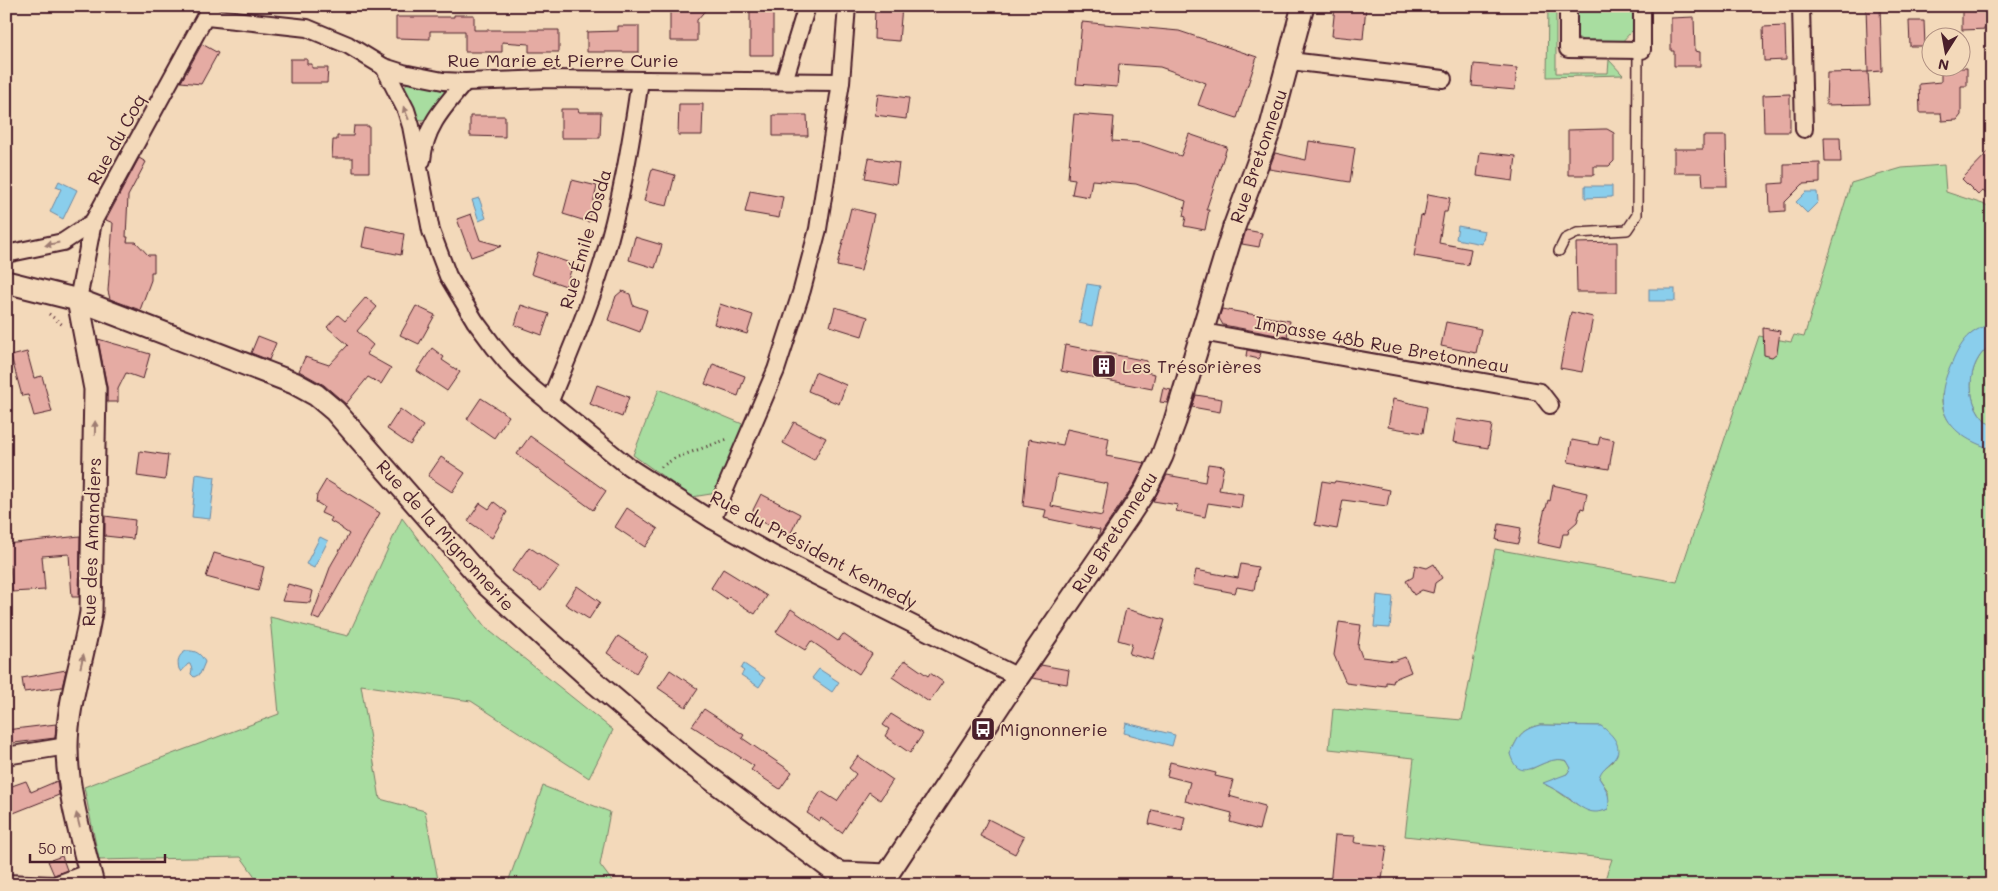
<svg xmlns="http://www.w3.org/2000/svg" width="1998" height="891" font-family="Mali,sans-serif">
<rect width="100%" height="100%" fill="#f3d9ba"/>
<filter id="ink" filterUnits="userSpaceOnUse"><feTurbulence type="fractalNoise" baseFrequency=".02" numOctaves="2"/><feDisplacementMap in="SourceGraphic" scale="10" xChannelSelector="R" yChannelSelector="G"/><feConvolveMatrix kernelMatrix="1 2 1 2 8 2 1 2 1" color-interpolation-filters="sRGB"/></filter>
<g filter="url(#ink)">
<g fill="#a8dda0" stroke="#797e66" fill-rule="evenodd">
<polygon points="1548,6 1556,6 1556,73 1608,73 1609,60 1623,75 1547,77"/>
<polygon points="1571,6 1634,6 1633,30 1617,47 1592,46 1571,33"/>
<polygon points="1988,45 1992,45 1992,90 1987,90"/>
<polygon points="409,81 440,86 443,89 445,94 426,119 422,120 417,119 403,88"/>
<path d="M1944 165 1946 192 1992 207V323L1971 334 1963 343 1942 395C1940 425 1966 440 1992 449V885H1611L1605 879 1612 859 1405 836 1414 758 1329 749 1333 709 1462 720 1495 549 1677 582 1759 336 1791 342 1794 335 1804 337 1851 183 1902 168ZM1540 725 1601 726 1613 761 1600 772 1599 778 1608 791V809C1585 819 1566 793 1546 785L1567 774 1571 768 1567 761C1553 756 1543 764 1531 769L1510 754C1519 736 1520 730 1540 725Z"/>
<path d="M1992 344V426C1964 408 1964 363 1992 344Z"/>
<polygon points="659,389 745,425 717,493 692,497 633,455"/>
<polygon points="402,518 486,628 613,730 589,778 471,701 361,685 380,799 425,811 439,885 261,885 241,857 99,860 84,787 279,714 270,617 348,636"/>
<polygon points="543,786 610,812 600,865 615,885 507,885"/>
</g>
<g fill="#8aceec" stroke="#70889f">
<polygon points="59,181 77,190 63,219 50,212 61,189 56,187"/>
<polygon points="1585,186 1612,186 1612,197 1585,198"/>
<polygon points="1806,192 1817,192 1818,202 1807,213 1796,202"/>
<polygon points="479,198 486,218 479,221 472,200"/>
<polygon points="1458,226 1485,231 1482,244 1456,239"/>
<polygon points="1087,284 1100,286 1092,326 1079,323"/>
<rect x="1649" y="289" width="26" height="12"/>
<path d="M1992 323V344C1964 363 1964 408 1992 426V449C1946 435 1930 407 1952 363 1956 353 1963 340 1971 334 1977 329 1985 326 1992 323Z"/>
<polygon points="196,474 215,477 210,519 192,517"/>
<polygon points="320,537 328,541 314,568 306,564"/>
<polygon points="1377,595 1393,597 1390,628 1374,627"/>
<path d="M186 651C196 650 201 654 205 662L200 674 194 677 191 674 192 669 190 664H188L181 672 179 669C177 661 178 655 186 651Z"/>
<polygon points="744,664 765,678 759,687 741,675 744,671 741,669"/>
<polygon points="819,669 839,682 832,692 812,678"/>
<polygon points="1126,723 1175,735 1172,746 1124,733"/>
<path d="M1540 725 1601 726C1614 735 1626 750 1611 762 1605 768 1601 770 1599 778 1606 789 1611 795 1608 809 1588 818 1580 805 1564 795 1557 790 1550 787 1543 783L1567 774 1571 768 1567 761C1543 752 1521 790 1510 754 1519 736 1520 730 1540 725Z"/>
</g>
<g fill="#e5aba3" stroke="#4a1f2b" fill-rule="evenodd">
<polygon points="875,6 902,6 899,41 874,39"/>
<polygon points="1335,6 1366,6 1363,39 1332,36"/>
<polygon points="1866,6 1880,6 1882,71 1868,72"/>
<polygon points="1962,6 1987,6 1988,29 1962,30"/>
<polygon points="670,7 708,7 697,20 697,41 670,41"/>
<polygon points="773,10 773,55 750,55 750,11"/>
<polygon points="454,15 474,15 474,30 559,30 559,52 529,52 529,44 502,42 502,52 465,52 465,31 430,31 430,39 396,38 396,17 454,17"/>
<polygon points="1694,17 1695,51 1700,52 1700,66 1674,66 1674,51 1671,51 1671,18"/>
<polygon points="1909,21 1924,21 1925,46 1910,46"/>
<polygon points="1082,22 1179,31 1257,57 1237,118 1198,105 1206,83 1160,67 1119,64 1117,87 1076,84"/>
<polygon points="618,26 639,26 639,52 587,52 587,32 618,31"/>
<polygon points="1785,26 1786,60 1764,61 1763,27"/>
<polygon points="202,44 218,53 201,84 181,82"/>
<polygon points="290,59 307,59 307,64 312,64 312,68 328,68 327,83 290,83"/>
<polygon points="1474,64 1517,68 1515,90 1472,86"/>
<polygon points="1941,68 1967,68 1967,86 1961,86 1961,115 1957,120 1942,121 1941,113 1920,113 1919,84 1941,82"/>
<polygon points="1868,72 1870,104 1826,105 1827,73"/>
<polygon points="878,94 909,98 906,119 875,115"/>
<polygon points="1790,94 1790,132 1764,132 1763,95"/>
<polygon points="679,104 703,104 702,135 678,135"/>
<polygon points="561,109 578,109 579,112 601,112 600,138 561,138"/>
<polygon points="1074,114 1114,117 1112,141 1143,143 1181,156 1189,134 1227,147 1206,210 1209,210 1205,230 1184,226 1186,217 1183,216 1186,201 1136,184 1092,180 1089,197 1072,194 1075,179 1068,178"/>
<polygon points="773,115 807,115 808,136 773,136"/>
<polygon points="470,116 505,116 505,137 470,136"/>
<polygon points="354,126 369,126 369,172 353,172 353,158 332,158 333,140 337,140 337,136 353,136"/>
<polygon points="1604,129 1607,129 1614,133 1614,161 1609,166 1594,166 1594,175 1568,175 1568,130"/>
<polygon points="1703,136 1726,136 1727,186 1703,186 1702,173 1674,173 1674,149 1703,149"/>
<polygon points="1824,137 1840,137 1841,162 1825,162"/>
<polygon points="1309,141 1355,148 1350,182 1269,169 1275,153 1306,160"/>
<polygon points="1992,148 1992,199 1983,191 1978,195 1962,179"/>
<polygon points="1480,152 1516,156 1513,181 1477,176"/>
<polygon points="139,158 146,162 128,196 126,237 128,237 127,242 136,242 148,255 154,255 154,272 151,272 151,280 140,310 110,299 108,291 113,223 106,220"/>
<polygon points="869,158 899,163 896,184 865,178"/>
<polygon points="1820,163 1820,183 1803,184 1785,202 1785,211 1770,212 1769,184 1784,183 1784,164"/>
<polygon points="652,169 675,175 667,206 644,201"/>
<polygon points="572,180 597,186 589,222 563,214"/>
<polygon points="750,191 783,197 779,218 745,212"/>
<polygon points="1428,194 1450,198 1447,212 1444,212 1439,243 1471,249 1468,265 1414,256 1421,215 1424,216"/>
<polygon points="851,208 874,214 861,271 837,266"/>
<polygon points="471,214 480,240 502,246 471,257 457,219"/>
<polygon points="366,226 404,234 401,255 362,247"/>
<polygon points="1246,230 1262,233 1259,247 1242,244"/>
<polygon points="635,237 662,245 655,268 629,260"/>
<polygon points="1617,242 1617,292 1577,292 1576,243"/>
<polygon points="538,252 573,264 566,286 531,274"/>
<polygon points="622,291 630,294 633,305 647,310 640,332 608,320 616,296"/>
<polygon points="366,297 377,307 357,331 373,345 366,354 391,368 381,384 368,377 346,404 324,385 299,371 305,357 329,365 348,345 327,327 338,315 345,321"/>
<polygon points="720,304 753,315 747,334 714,324"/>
<polygon points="521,305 549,314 542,335 515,325"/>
<polygon points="416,306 435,315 419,344 400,335"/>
<polygon points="835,307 868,317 862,336 830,326"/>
<polygon points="1222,309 1290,321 1287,337 1223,325 1219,318"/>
<polygon points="1571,312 1593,317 1582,372 1560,368"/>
<polygon points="1446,322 1481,329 1476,353 1441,346"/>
<polygon points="1763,328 1780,331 1777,353 1772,357 1764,355"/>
<polygon points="258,336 276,343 269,360 251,353"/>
<polygon points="98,339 150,354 143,379 126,373 118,389 118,402 107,402 107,387"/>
<polygon points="1065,345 1147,361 1145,372 1155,374 1152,389 1061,371"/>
<polygon points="432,348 444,357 442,360 460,372 447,391 417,371"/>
<polygon points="1247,350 1261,353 1259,359 1246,356"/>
<polygon points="27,352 34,378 42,376 52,412 34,416 28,395 22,396 11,356"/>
<polygon points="713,364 745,376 738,396 705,384"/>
<polygon points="815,372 846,385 839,404 808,391"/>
<polygon points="597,385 629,397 622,417 590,404"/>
<polygon points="1163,388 1171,390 1167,403 1160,402"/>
<polygon points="1196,395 1222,399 1220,412 1192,407"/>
<polygon points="481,398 509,416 494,438 467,419"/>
<polygon points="1393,399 1427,407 1423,433 1388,427"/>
<polygon points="400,409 423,426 410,445 387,429"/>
<polygon points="1457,419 1492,425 1488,448 1453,442"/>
<polygon points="794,422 826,438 814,460 783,443"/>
<path d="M1067 429 1109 438 1106 456 1145 463 1135 483 1098 538 1100 530 1044 518 1046 510 1023 506 1029 439 1063 445ZM1057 474 1108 484 1102 516 1051 506Z"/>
<polygon points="530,436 606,491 593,510 517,454"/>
<polygon points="1600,437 1614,440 1609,469 1568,462 1572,440 1598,445"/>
<polygon points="140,451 168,455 165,480 137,476"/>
<polygon points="441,457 465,473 452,492 428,476"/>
<polygon points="1208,464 1224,466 1219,490 1243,494 1241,508 1208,503 1205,517 1176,511 1178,505 1153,501 1167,475 1205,482"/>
<polygon points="326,480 380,513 319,620 312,617 331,565 349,534 342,529 342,528 330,521 332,518 321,513 324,507 316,502 317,495"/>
<polygon points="1322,481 1334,483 1335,481 1349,483 1350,482 1390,490 1387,506 1343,500 1337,529 1315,525"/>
<polygon points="1553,485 1587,493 1584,509 1581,508 1577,522 1569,529 1568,534 1563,534 1560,548 1537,543 1545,508 1546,508 1548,500 1550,501"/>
<polygon points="761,494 800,514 790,535 750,516"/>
<polygon points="494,502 507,512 492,538 468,521 480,503 489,509"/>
<polygon points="627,508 658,529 645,547 615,527"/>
<polygon points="105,516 135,520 133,539 105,536"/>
<polygon points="1499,524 1521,528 1518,544 1496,540"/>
<polygon points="80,536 79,597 72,597 69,554 42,556 45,590 12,592 10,565 6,566 6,544"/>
<polygon points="529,547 559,567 541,591 512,571"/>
<polygon points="214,553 264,567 258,591 206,577"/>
<polygon points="1241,564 1258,567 1254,590 1237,587 1235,593 1193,585 1196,570 1238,578"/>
<polygon points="1434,564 1442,578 1435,583 1433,593 1422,590 1414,595 1406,581 1413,577 1415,565 1427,568"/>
<polygon points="723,569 767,596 755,614 729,597 727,599 711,588"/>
<polygon points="288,584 313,591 310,603 282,601"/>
<polygon points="577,586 600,602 589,619 565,604"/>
<polygon points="791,609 838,641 843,634 872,654 859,674 811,641 805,650 776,632"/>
<polygon points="1126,609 1165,620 1153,660 1129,654 1132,644 1118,640"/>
<polygon points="1339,622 1361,625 1358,646 1362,657 1394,661 1405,657 1411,672 1394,679 1393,683 1386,682 1386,686 1377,685 1377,687 1346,683 1334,655"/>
<polygon points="618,636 647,655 636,673 607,653"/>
<polygon points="905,660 928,676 930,673 943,682 929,702 892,677"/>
<polygon points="1041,665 1069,670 1067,684 1032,678"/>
<polygon points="66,670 62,687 24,692 22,678"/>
<polygon points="670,670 698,689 686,707 658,688"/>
<polygon points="704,709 744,735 742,738 792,772 780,789 751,770 754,766 692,726"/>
<polygon points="891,714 923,734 910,753 885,736 889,729 883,725"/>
<polygon points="56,724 55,738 6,744 6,730"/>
<polygon points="858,756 893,780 880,800 869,792 842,833 821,818 819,821 807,813 821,791 837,801 856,774 849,768"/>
<polygon points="1170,762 1216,773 1215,776 1233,780 1229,796 1265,806 1259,830 1230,822 1232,813 1185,801 1190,782 1167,776"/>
<polygon points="26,781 31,792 57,781 59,795 6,816 6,796 12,794 9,787"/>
<polygon points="1152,810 1185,817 1182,832 1149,824"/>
<polygon points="988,819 1024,837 1015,854 980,836"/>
<polygon points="1335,835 1355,836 1354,842 1356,843 1387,846 1381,885 1330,885"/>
<polygon points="62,856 67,870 54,875 48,861"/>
</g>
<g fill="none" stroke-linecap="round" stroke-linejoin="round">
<defs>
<polyline id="service" points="1559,251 1565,239 1577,233 1627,230 1637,215 1638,50"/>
<g id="minor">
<polyline points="1568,6 1568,49 1638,50 1642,50 1642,6"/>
<polyline points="1801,6 1804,129"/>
<polyline points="207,17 307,28 348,45 384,67 403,73 443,81 465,82 547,79 841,82"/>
<polyline points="1290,61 1443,79"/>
<polyline points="384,67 406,110 411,126 431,231 448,276 475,321 495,348 514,371 532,388 629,467 712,520 774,555 1018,677"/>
<polyline points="784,81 807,6"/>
<path d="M422 160C425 126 444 107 465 82"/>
<polyline points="6,254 63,242 93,222"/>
<polyline points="78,300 93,222 211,6"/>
<polyline points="1202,332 1540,392 1550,405"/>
<path d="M549 403C567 359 586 316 600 271 620 209 631 144 640 80"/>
<polyline points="712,520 776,370 802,290 818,229 841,82 847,6"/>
<polyline points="6,756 67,746"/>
<polyline points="6,883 55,885 90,872"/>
</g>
<g id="tertiary">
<polyline points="6,282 78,300 294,383 316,395 335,411 487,585 592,680 690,763 833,870 842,873 887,875"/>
<path d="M78 300 95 389 91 612C84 657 67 702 67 747 67 793 82 840 93 885"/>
<polyline points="887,875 1018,677 1129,515 1146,489 1162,456 1175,421 1234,227 1270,130 1303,6"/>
</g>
</defs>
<use href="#service" stroke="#4a1f2b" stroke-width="12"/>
<use href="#minor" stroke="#4a1f2b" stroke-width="20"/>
<use href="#tertiary" stroke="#4a1f2b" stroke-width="25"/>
<g stroke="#4a1f2b" stroke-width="3" stroke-dasharray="1 4" stroke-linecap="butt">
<polyline points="49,314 64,326"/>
<polyline points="661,467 675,458 728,439"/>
</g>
<use href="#service" stroke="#f3d9ba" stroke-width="9"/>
<use href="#minor" stroke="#f3d9ba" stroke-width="16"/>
<use href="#tertiary" stroke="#f3d9ba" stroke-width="21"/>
</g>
<defs><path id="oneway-solid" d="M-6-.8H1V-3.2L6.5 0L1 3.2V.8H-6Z" transform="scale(1.25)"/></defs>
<g fill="#9e7c72">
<use href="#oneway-solid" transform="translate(406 113) rotate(-112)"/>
<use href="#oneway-solid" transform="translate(52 244) rotate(168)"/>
<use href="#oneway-solid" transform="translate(95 428) rotate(-89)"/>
<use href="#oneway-solid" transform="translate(82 661) rotate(-77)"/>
<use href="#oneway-solid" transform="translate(78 820) rotate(-104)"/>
</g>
</g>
<defs>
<symbol id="building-square" viewBox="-11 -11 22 22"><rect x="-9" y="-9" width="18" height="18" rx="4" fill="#4a1f2b" stroke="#f3d9ba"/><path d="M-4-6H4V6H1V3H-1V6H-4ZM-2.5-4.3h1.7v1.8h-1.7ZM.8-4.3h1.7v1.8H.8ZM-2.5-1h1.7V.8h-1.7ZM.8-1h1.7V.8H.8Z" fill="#fff"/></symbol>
<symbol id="bus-square" viewBox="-11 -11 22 22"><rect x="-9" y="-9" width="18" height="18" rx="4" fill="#4a1f2b" stroke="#f3d9ba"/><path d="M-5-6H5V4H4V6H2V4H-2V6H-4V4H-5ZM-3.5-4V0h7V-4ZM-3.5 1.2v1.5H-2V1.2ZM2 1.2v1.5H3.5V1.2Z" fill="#fff"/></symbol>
</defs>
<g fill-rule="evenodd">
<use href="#building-square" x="1090" y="352" width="28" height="28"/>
<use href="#bus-square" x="969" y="715" width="28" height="28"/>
</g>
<g text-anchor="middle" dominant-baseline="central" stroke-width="4" stroke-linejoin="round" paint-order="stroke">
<g font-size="18" fill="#4a1f2b" stroke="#f3d9ba">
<text x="563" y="60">Rue Marie et Pierre Curie</text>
<text transform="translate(116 139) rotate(-61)">Rue du Coq</text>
<text transform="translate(1258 156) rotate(-71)">Rue Bretonneau</text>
<text transform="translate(585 239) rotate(-74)">Rue Émile Dosda</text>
<text transform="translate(1382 344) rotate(10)">Impasse 48b Rue Bretonneau</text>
<text transform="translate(1114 532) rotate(-57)">Rue Bretonneau</text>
<text transform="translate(446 535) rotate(48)">Rue de la Mignonnerie</text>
<text transform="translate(91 542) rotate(-88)">Rue des Amandiers</text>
<text transform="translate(814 549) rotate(28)">Rue du Président Kennedy</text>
</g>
<g font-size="18" fill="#4a1f2b" stroke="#f3d9ba" text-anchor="start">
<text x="1122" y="366">Les Trésorières</text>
<text x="1000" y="729">Mignonnerie</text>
</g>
</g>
<rect width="1998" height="891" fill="none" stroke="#f3d9ba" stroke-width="25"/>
<rect x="12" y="12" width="1973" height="866" fill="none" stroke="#4a1f2b" stroke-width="2" filter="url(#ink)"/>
<g transform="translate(1946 52) rotate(191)"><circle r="24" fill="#f3d9ba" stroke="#af8f81"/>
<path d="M0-4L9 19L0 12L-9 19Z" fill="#4a1f2b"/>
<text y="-8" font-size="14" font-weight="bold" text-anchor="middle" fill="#4a1f2b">N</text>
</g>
<path d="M30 854v8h135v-8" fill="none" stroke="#4a1f2b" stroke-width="2.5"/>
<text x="38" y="854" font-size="15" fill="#4a1f2b" stroke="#f3d9ba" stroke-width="4" paint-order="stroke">50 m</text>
</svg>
